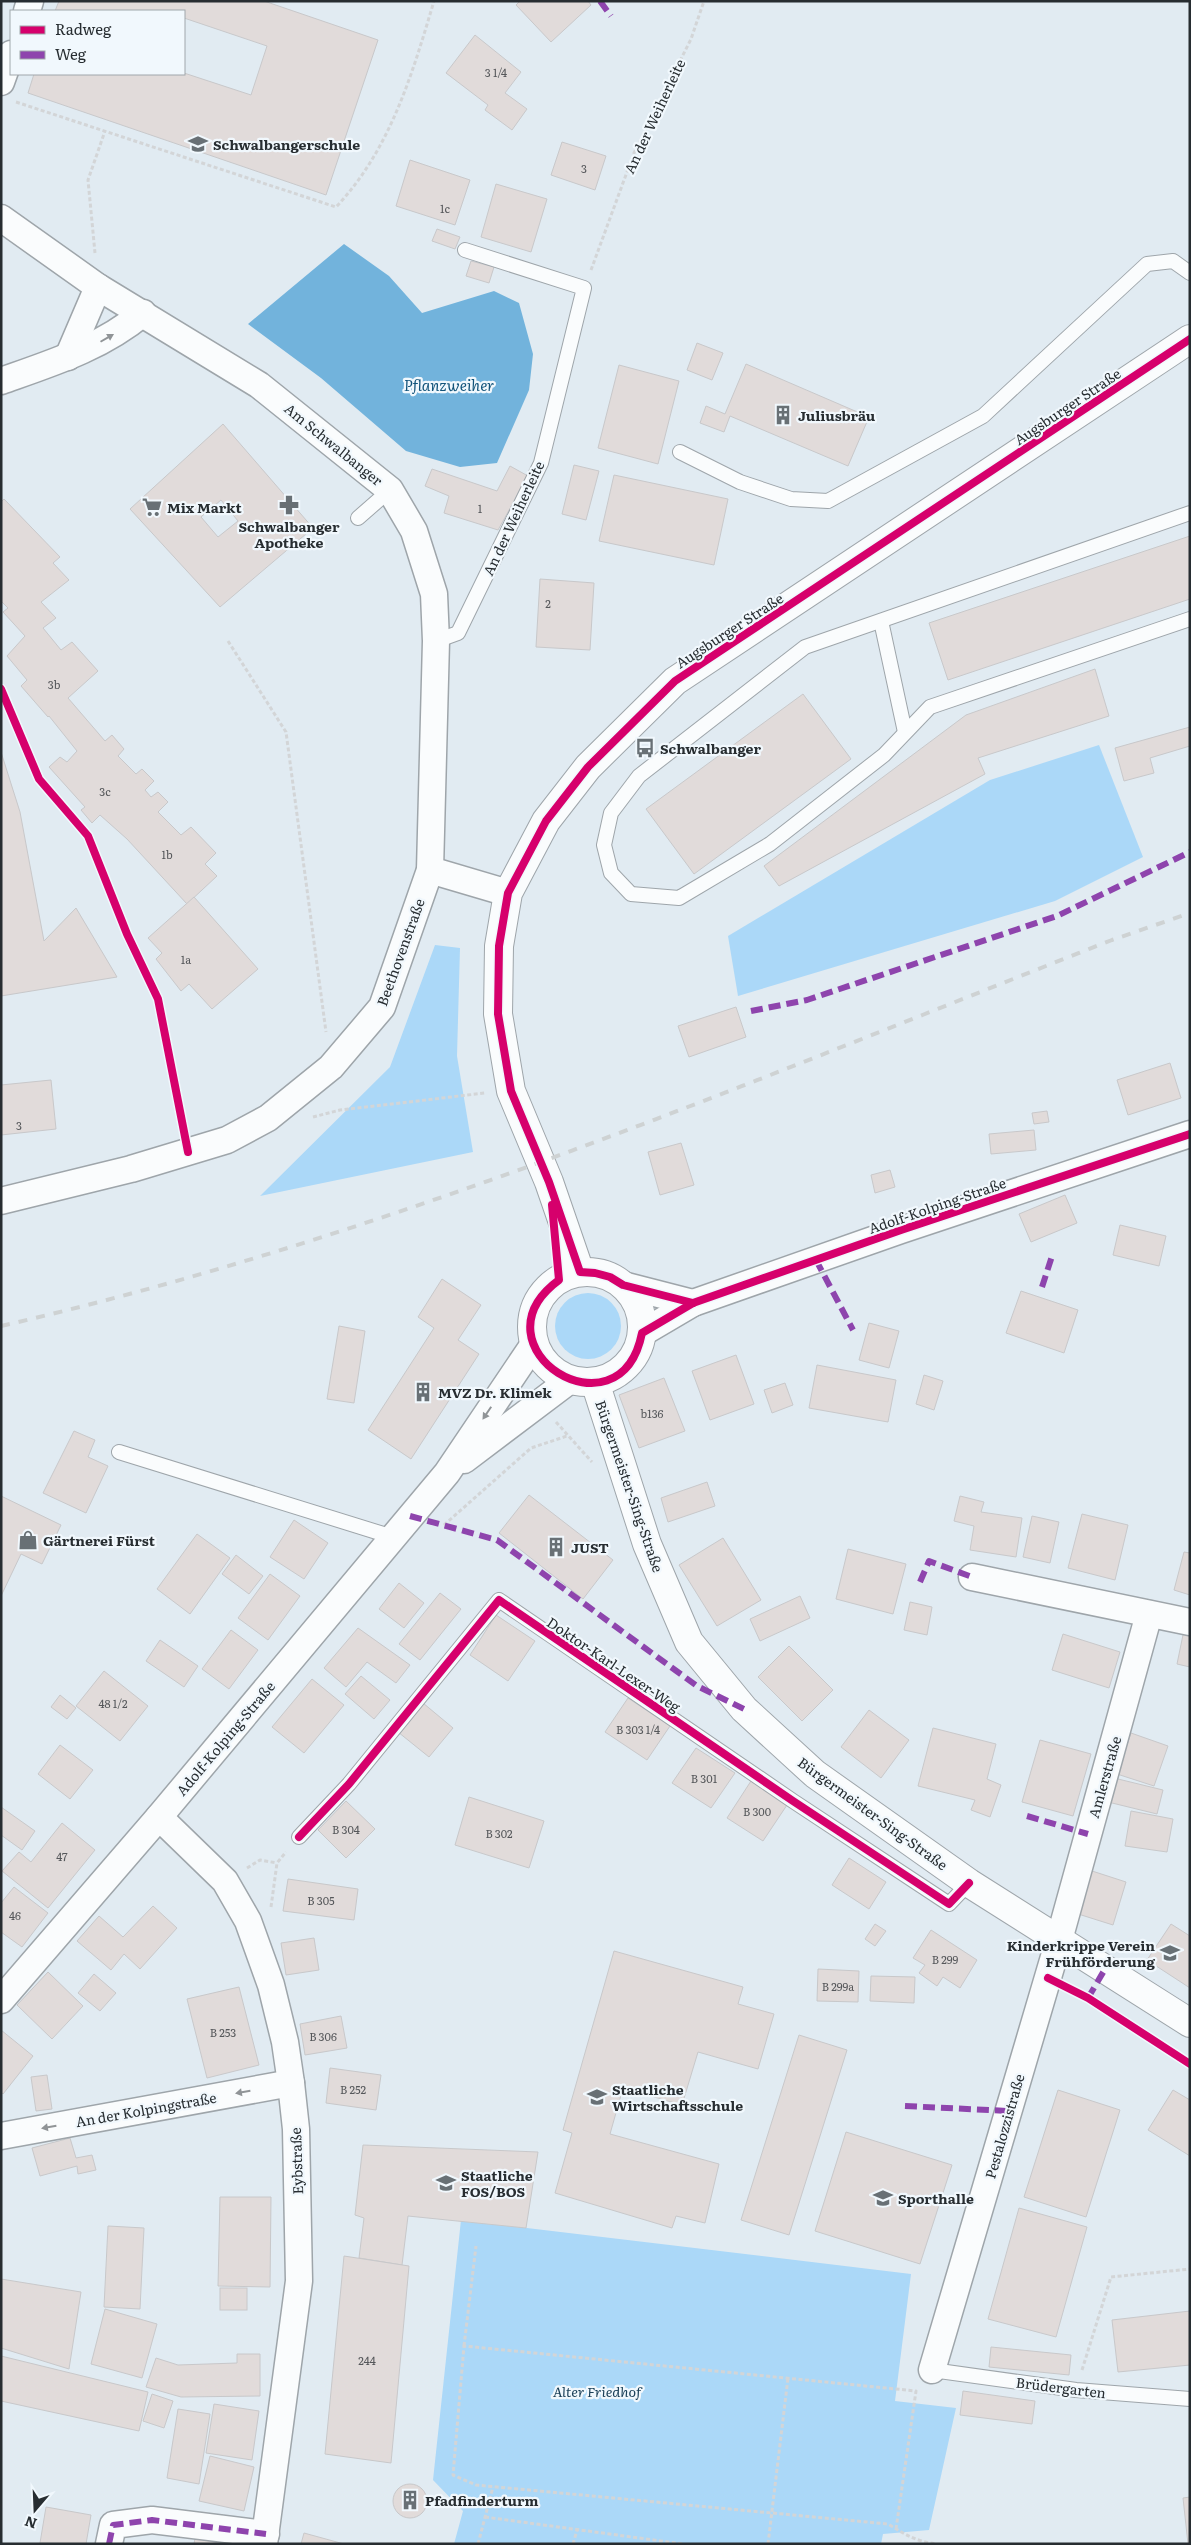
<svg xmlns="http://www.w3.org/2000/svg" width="1191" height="2545" font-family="Literata,serif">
<rect width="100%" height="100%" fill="#e1ebf2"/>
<g fill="#abd8f8">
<polygon points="1099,745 1143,857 1055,901 738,996 728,936 990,780"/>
<polygon points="435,945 460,948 457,1056 473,1152 260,1196 390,1067"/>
<circle cx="588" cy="1326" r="33"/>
<polygon points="461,2220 911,2274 895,2401 956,2408 929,2530 883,2534 881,2544 454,2544 463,2511 433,2480"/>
</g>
<polygon fill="#72b3dc" points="344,244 389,276 422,313 494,291 519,303 533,354 529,390 497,463 460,467 406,451 321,378 248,324"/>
<g fill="#e1dbda" stroke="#c8c8ca" fill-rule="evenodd">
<polygon points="59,1 264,1 378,40 326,195 28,93 34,74 184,73 251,95 267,46 184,18 184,11 55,11"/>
<polygon points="520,1 588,1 591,5 551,42 516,5"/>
<polygon points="475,35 521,72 505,93 527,109 512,130 485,110 488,105 446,73"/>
<polygon points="562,142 606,156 595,190 551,175"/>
<polygon points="410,160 470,180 455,225 396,206"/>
<polygon points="496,184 547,199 531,252 481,237"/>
<polygon points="437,229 460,237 455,249 432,241"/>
<polygon points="471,261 494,267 489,283 466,276"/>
<polygon points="697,343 723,353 712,380 687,370"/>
<polygon points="746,364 869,417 848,466 730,416 724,432 700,423 706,406 725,414"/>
<polygon points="619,365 679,381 658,464 598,448"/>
<path d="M223 424 313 528 220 607 130 509ZM221 500 238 521 218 537 201 517Z"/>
<polygon points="574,465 599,471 586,520 562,514"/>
<polygon points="510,466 528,476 498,530 444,513 449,496 425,486 432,469 497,491"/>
<polygon points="614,475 728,499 714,565 599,541"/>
<polygon points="4,499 60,557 53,563 69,580 41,602 56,618 43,628 61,650 72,642 98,671 68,698 105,741 112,735 124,749 118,756 136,774 142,769 154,781 145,790 151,797 158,792 168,802 158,812 181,835 191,827 216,853 205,864 217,876 187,904 127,839 100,815 92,823 81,810 85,807 49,767 60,757 67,762 77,751 49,716 48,717 21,686 27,680 7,656 25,636 3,612 8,608 1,601 1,502"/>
<polygon points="1190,536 1190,599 948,680 929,623"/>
<polygon points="540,579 594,583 590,650 536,647"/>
<polygon points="1095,669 1109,716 978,758 985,774 779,886 764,866 966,715"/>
<polygon points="803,694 851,759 694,874 646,809"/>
<polygon points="1190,727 1190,746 1150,758 1154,773 1124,781 1115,748"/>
<polygon points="1,752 20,812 44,941 76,908 117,977 1,996"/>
<polygon points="194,897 258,969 212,1009 189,984 181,991 156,959 162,953 148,938"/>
<polygon points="736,1007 746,1037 689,1057 678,1026"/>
<polygon points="1170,1063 1181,1098 1128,1115 1117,1080"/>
<polygon points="51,1080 56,1129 1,1135 1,1085"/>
<polygon points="1047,1111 1049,1122 1034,1124 1032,1113"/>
<polygon points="1034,1130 1036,1150 991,1154 989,1134"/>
<polygon points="681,1143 694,1185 660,1195 648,1152"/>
<polygon points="890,1170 895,1187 875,1193 871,1175"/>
<polygon points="1065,1195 1077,1223 1031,1242 1019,1214"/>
<polygon points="1120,1225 1166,1236 1159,1266 1113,1255"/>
<polygon points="442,1279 481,1305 458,1340 479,1354 411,1459 368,1430 434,1328 418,1317"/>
<polygon points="1021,1291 1078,1310 1064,1353 1006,1333"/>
<polygon points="869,1323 899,1331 889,1368 859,1360"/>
<polygon points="339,1326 365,1331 354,1403 327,1399"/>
<polygon points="736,1355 754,1404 710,1420 692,1371"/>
<polygon points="817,1365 896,1380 888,1422 809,1408"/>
<polygon points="924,1375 943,1381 934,1410 916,1404"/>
<polygon points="664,1378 685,1431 639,1448 619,1395"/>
<polygon points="785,1383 793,1405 772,1413 764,1390"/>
<polygon points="74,1431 95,1440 88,1457 108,1466 86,1513 43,1493"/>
<polygon points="707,1482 715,1506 668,1522 661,1498"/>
<polygon points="529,1495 613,1560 583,1599 499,1533"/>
<polygon points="1,1496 61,1525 42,1564 21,1554 1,1596"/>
<polygon points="960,1496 984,1502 981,1512 1022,1518 1016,1557 970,1550 974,1526 954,1521"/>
<polygon points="1082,1514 1128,1525 1115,1580 1068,1568"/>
<polygon points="1032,1516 1059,1522 1050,1563 1023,1557"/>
<polygon points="294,1520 328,1543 304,1579 270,1557"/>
<polygon points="197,1534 230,1558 190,1614 157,1589"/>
<polygon points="723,1538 761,1600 717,1626 679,1565"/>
<polygon points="848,1549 906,1564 893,1614 836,1599"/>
<polygon points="1184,1552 1190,1553 1190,1595 1174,1590"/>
<polygon points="236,1555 263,1576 249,1594 222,1574"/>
<polygon points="270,1574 300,1596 268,1640 238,1618"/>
<polygon points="399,1583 424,1603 404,1628 379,1609"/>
<polygon points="440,1593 461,1609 420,1660 399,1644"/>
<polygon points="800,1596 810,1618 760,1641 750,1619"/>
<polygon points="910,1602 932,1607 927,1635 904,1630"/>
<polygon points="496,1615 535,1641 508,1681 470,1655"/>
<polygon points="358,1628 410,1665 396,1683 367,1662 346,1687 324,1668"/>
<polygon points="231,1630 258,1650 229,1689 202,1669"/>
<polygon points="1184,1630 1190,1631 1190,1667 1177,1664"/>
<polygon points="1063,1634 1120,1652 1109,1688 1052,1670"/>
<polygon points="160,1640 198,1666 184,1687 146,1661"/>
<polygon points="789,1646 833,1690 802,1721 758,1677"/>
<polygon points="104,1671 148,1706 120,1741 76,1706"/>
<polygon points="361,1676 390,1700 374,1719 345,1694"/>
<polygon points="312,1679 344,1705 304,1753 272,1727"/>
<polygon points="60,1695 76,1708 67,1719 51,1707"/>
<polygon points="628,1698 670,1726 647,1760 605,1732"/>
<polygon points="423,1703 453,1728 429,1757 398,1732"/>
<polygon points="869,1710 909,1740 881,1778 841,1747"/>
<polygon points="933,1728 996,1744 987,1779 1001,1785 990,1817 971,1810 975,1800 918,1786"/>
<polygon points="1131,1733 1168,1746 1154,1786 1117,1774"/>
<polygon points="1040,1740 1091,1754 1073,1816 1022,1802"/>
<polygon points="60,1745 93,1770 70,1799 38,1774"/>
<polygon points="696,1748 735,1773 711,1808 672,1783"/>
<polygon points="1114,1778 1163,1790 1157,1814 1108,1802"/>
<polygon points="751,1781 787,1805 763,1841 727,1818"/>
<polygon points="469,1797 544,1821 529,1868 455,1845"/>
<polygon points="346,1801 375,1829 346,1858 318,1830"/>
<polygon points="1,1807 35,1831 22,1850 1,1835"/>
<polygon points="1131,1811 1173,1819 1167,1852 1125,1846"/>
<polygon points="62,1823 95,1850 48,1908 2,1871 19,1852 31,1862"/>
<polygon points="849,1858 886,1882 869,1909 832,1885"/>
<polygon points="1089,1870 1126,1882 1113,1925 1075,1913"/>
<polygon points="288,1879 358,1889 354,1920 283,1911"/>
<polygon points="14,1887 48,1913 22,1947 1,1932 1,1903"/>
<polygon points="153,1906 177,1928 140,1969 124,1954 111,1970 77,1941 99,1916 123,1937"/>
<polygon points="875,1924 886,1931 875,1946 865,1939"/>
<polygon points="1171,1924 1190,1936 1190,1988 1147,1960"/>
<polygon points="931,1930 977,1960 960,1988 943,1977 937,1986 919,1973 925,1965 913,1958"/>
<polygon points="314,1938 319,1970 286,1975 281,1943"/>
<polygon points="614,1951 743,1987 738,2004 774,2014 758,2069 698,2052 682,2105 623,2088 610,2134 719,2164 705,2223 676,2216 672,2228 555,2193 572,2133 563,2130"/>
<polygon points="818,1969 859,1971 858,2002 817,2001"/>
<polygon points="48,1972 83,2006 52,2039 17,2005"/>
<polygon points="94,1974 116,1993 100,2011 78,1993"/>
<polygon points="871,1976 915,1977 914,2003 870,2001"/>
<polygon points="239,1987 259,2065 207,2078 187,1999"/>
<polygon points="341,2016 347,2048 305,2055 300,2024"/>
<polygon points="1,2030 33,2056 3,2094 1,2092"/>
<polygon points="799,2035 847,2050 789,2235 741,2220"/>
<polygon points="330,2068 381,2075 376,2110 326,2103"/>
<polygon points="47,2075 52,2109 36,2111 31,2077"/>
<polygon points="1058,2090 1120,2110 1086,2217 1024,2197"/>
<polygon points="1173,2090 1190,2100 1190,2156 1148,2130"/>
<polygon points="846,2132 952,2165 920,2264 815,2231"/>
<polygon points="70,2138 76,2158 92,2155 96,2170 78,2174 77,2166 40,2176 32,2148"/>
<polygon points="363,2145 538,2152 526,2228 408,2216 402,2265 359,2258 364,2218 355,2215"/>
<polygon points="220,2197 271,2197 270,2287 218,2286"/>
<polygon points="1019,2208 1087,2227 1056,2337 988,2319"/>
<polygon points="108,2226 144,2228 140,2309 104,2307"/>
<polygon points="344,2256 409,2266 391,2463 325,2454"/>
<polygon points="1,2279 81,2292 69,2369 1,2348"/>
<rect x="220" y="2288" width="27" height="22"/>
<polygon points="105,2309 157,2324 142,2378 91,2364"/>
<polygon points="1190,2311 1190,2365 1118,2372 1112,2320"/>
<polygon points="991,2347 1071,2355 1069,2375 989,2367"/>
<polygon points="237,2354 260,2354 260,2396 181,2397 146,2387 156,2358 178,2365 237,2363"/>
<polygon points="1,2356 148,2392 139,2431 1,2401"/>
<polygon points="963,2391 1035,2401 1032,2424 960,2415"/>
<polygon points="152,2394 173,2401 164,2428 143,2421"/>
<polygon points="214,2404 259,2411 252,2460 206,2453"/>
<polygon points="178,2409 210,2414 199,2484 167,2478"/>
<polygon points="210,2456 254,2467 244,2511 199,2501"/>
<circle cx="410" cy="2501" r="17"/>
<polygon points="1190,2497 1190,2544 1188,2544 1183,2498"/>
<polygon points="46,2507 91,2515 86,2544 40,2543"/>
<polygon points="304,2533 344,2544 301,2544"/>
<polygon points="195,2538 223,2544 194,2544"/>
</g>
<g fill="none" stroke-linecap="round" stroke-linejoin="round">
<defs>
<g id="lane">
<polyline points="680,452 740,482 791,499 828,501 983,416 1147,264 1173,261 1190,273"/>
<polyline points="1190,513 805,647 639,776 611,813 604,845 611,873 631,894 679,898 770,844 884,755 930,707 1190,619"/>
<polyline points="358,518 390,490"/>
<polyline points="881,621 905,732"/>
<polyline points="436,641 458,633 541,463 584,288 465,250"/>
<polyline points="119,1452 393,1537"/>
<polyline points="299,1837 349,1784 499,1600 793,1801 949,1904 969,1883"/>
<polyline points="932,2370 1076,2390 1190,2399"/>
</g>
<g id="street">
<polyline points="27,11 30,1"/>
<polyline points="1,82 11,54"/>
<polyline points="1,218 98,287 259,385 390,490 414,531 434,594 436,641 430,870 382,1007 331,1067 268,1118 227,1140 131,1169 1,1201"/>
<polyline points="68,357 98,287"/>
<path d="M1 381C52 363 101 348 143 313"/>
<polyline points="430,870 508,893"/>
<polyline points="623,1285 693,1303"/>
<polyline points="642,1333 693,1303 901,1230 1190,1134"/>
<polyline points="464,1460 570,1380"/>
<polyline points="972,1577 1190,1622"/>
<polyline points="159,1817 225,1881 248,1921 271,1985 285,2042 291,2083 296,2129 299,2281 264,2544"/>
<polyline points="1,2000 159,1817 447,1473 534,1344"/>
<polyline points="1,2136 291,2083"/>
<polyline points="932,2370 1059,1940 1149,1614"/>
<polyline points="109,2544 113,2525 152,2520 266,2534"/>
</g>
<g id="secondary">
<circle cx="587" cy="1327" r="55"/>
<polyline points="580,1272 549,1182 511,1091 498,1014 499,946 508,893 546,821 588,767 675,681 1190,339"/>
<polyline points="595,1382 647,1544 689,1642 744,1709 815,1774 969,1883 1190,2023"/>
</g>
</defs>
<use href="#lane" stroke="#9ea5aa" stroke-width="16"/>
<use href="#street" stroke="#9ea5aa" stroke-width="29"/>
<use href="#secondary" stroke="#9ea5aa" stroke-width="30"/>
<g stroke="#d3d5d7" stroke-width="3" stroke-dasharray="4 2.5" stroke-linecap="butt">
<path d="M16 102 336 207C390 150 412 75 434 1"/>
<polyline points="95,253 88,180 105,131"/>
<polyline points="591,270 634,153 691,39 704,1"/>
<polyline points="228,641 286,732 326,1032"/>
<polyline points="313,1117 340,1110 485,1093"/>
<polyline points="556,1422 592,1462"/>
<polyline points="444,1525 531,1448 567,1436"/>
<polyline points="247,1868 260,1860 277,1863"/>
<polyline points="271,1907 277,1863 286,1852"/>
<polyline points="464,2346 476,2246"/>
<polyline points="1082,2370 1111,2277 1190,2269"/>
<polyline points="485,2517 683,2544"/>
<path d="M896 2529 916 2391 464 2346 453 2475 476 2485 888 2524C906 2535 915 2541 936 2544"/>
<polyline points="478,2544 493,2487"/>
<polyline points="573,2544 577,2530"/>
<polyline points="768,2544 788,2378"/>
</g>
<use href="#lane" stroke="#fafcfd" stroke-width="14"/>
<use href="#street" stroke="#fafcfd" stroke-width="26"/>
<use href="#secondary" stroke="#fafcfd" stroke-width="28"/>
<path stroke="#ced2d3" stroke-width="4" stroke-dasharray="9 9" stroke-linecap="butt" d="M1 1326C385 1238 747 1083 1112 940L1190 913"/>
<g stroke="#8e44ad" stroke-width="6" stroke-dasharray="12 6" stroke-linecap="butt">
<polyline points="600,1 611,16"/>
<polyline points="751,1011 807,1000 1057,916 1190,852"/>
<polyline points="816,1260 853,1330"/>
<polyline points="1042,1287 1053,1253"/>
<polyline points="410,1516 497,1540 697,1686 744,1709"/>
<polyline points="920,1582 929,1561 972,1577"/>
<polyline points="1027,1816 1088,1834"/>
<polyline points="1088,1998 1105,1969"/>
<polyline points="905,2106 1008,2111"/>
<polyline points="109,2544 113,2525 152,2520 266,2534"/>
</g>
<defs>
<g id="cycleway">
<polyline points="1,689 39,779 88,836 127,934 158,999 188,1152"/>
<path d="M552 1205 559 1280C468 1347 620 1443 642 1333L693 1303 901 1230 1190 1134"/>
<polyline points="693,1303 623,1285 610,1277 595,1273 580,1272 549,1182 511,1091 498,1014 499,946 508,893 546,821 588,767 675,681 1190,339"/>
<polyline points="299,1837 349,1784 499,1600 793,1801 949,1904 969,1883"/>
<polyline points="1048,1978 1088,1998 1190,2064"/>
</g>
</defs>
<use href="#cycleway" stroke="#f1f8fd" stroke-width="11"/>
<use href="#cycleway" stroke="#d6006c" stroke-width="8"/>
</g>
<defs><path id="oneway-solid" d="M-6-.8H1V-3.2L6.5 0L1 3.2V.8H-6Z" transform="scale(1.25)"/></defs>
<g fill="#909497">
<use href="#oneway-solid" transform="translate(107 338) rotate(-30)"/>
<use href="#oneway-solid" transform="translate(487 1413) rotate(124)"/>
<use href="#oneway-solid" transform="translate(243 2092) rotate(170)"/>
<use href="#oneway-solid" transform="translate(49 2127) rotate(170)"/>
</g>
<defs>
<symbol id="school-bare" viewBox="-9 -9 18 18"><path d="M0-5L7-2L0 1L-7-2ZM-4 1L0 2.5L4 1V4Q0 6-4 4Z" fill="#687075" stroke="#f1f8fd" stroke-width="2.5" paint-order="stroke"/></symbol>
<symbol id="building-bare" viewBox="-9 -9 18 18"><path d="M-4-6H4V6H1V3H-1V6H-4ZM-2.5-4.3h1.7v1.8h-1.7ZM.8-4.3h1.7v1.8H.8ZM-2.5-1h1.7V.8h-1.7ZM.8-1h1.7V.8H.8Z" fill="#687075" stroke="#f1f8fd" stroke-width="2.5" paint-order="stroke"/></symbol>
<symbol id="pharmacy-bare" viewBox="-9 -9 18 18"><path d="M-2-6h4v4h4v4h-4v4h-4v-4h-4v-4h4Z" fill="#687075" stroke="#f1f8fd" stroke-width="2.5" paint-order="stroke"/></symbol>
<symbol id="supermarket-bare" viewBox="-9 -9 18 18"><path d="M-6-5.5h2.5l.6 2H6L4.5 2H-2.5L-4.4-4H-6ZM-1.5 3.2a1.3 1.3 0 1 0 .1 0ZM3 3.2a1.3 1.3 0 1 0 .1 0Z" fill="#687075" stroke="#f1f8fd" stroke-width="2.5" paint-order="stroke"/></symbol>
<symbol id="bus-bare" viewBox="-9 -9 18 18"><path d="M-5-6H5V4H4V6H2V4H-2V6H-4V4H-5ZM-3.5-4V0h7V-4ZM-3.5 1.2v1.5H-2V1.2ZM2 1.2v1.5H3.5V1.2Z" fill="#687075" stroke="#f1f8fd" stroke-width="2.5" paint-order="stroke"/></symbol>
<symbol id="shop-bare" viewBox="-9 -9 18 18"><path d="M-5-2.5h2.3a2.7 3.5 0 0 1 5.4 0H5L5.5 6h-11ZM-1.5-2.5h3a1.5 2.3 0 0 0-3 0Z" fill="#687075" stroke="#f1f8fd" stroke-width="2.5" paint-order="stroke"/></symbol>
</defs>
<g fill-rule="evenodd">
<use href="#school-bare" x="184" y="130" width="28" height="28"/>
<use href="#building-bare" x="769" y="401" width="28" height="28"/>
<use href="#pharmacy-bare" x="275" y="491" width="28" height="28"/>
<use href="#supermarket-bare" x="138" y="493" width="28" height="28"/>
<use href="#bus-bare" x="631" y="734" width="28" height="28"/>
<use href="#building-bare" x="409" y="1378" width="28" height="28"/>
<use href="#shop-bare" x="14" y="1526" width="28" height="28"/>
<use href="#building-bare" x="542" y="1533" width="28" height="28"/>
<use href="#school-bare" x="1156" y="1939" width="28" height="28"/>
<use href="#school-bare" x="583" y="2083" width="28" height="28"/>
<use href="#school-bare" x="432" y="2169" width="28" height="28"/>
<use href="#school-bare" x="869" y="2184" width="28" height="28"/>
<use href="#building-bare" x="396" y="2486" width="28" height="28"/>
</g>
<g text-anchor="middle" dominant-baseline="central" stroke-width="4.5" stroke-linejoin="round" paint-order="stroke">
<g font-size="11" fill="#56585b">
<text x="496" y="72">3 1/4</text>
<text x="584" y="168">3</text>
<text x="445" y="208">1c</text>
<text x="480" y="508">1</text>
<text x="548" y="603">2</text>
<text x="54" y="684">3b</text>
<text x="105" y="791">3c</text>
<text x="167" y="854">1b</text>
<text x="186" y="959">1a</text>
<text x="19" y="1125">3</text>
<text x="652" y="1413">b136</text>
<text x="113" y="1703">48 1/2</text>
<text x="638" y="1729">B 303 1/4</text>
<text x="704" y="1778">B 301</text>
<text x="757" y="1811">B 300</text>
<text x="346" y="1829">B 304</text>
<text x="499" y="1833">B 302</text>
<text x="62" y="1856">47</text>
<text x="321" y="1900">B 305</text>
<text x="15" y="1915">46</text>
<text x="945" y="1959">B 299</text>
<text x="838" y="1986">B 299a</text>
<text x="223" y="2032">B 253</text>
<text x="323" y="2036">B 306</text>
<text x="353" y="2089">B 252</text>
<text x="367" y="2360">244</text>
</g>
<g font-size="14" fill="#272d31" stroke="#f1f8fd">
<text transform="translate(654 116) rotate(-65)">An der Weiherleite</text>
<text transform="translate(1067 406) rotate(-34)">Augsburger Straße</text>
<text transform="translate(334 444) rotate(39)">Am Schwalbanger</text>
<text transform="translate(513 518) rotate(-65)">An der Weiherleite</text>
<text transform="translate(729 630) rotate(-33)">Augsburger Straße</text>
<text transform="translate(400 952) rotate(-70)">Beethovenstraße</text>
<text transform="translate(937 1205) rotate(-19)">Adolf-Kolping-Straße</text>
<text transform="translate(630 1486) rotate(71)">Bürgermeister-Sing-Straße</text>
<text transform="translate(614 1664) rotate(34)">Doktor-Karl-Lexer-Weg</text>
<text transform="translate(225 1738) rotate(-50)">Adolf-Kolping-Straße</text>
<text transform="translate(1104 1777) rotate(-74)">Amlerstraße</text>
<text transform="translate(873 1813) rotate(36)">Bürgermeister-Sing-Straße</text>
<text transform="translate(146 2109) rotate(-10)">An der Kolpingstraße</text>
<text transform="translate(1004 2126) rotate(-74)">Pestalozzistraße</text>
<text transform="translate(296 2161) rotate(-92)">Eybstraße</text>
<text transform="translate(1061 2387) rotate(7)">Brüdergarten</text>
</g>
<g font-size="14" font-weight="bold" fill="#272d31" stroke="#f1f8fd" text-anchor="start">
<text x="213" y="144">Schwalbangerschule</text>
<text x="798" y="415">Juliusbräu</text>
<text x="167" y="507">Mix Markt</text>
<text x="289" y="526" text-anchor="middle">Schwalbanger<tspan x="289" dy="16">Apotheke</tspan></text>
<text x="660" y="748">Schwalbanger</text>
<text x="438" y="1392">MVZ Dr. Klimek</text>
<text x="43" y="1540">Gärtnerei Fürst</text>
<text x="571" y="1547">JUST</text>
<text x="1155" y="1945" text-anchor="end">Kinderkrippe Verein<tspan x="1155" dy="16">Frühförderung</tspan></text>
<text x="612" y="2089">Staatliche<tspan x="612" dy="16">Wirtschaftsschule</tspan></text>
<text x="461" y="2175">Staatliche<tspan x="461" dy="16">FOS/BOS</tspan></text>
<text x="898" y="2198">Sporthalle</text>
<text x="425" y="2500">Pfadfinderturm</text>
</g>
<g font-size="14" font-style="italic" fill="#1b4058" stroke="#f1f8fd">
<text x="597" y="2391">Alter Friedhof</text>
</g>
<g font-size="15" font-style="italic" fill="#11537a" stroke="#f1f8fd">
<text x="449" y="384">Pflanzweiher</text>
</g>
</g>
<rect width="1191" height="2545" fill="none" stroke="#272d31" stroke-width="5"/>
<rect x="10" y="10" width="175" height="65" fill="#f1f8fd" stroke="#a0a7ab"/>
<rect x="20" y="26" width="25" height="8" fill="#d6006c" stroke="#a0a7ab"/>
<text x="55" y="35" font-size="15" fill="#272d31">Radweg</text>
<rect x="20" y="51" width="25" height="8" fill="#8e44ad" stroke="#a0a7ab"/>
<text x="55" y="60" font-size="15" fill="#272d31">Weg</text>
<g transform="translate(35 2510) rotate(199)" stroke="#f1f8fd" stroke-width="4" paint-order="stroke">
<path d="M0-4L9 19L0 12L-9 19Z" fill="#272d31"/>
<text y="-8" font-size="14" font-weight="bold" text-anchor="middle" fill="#272d31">N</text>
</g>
</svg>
